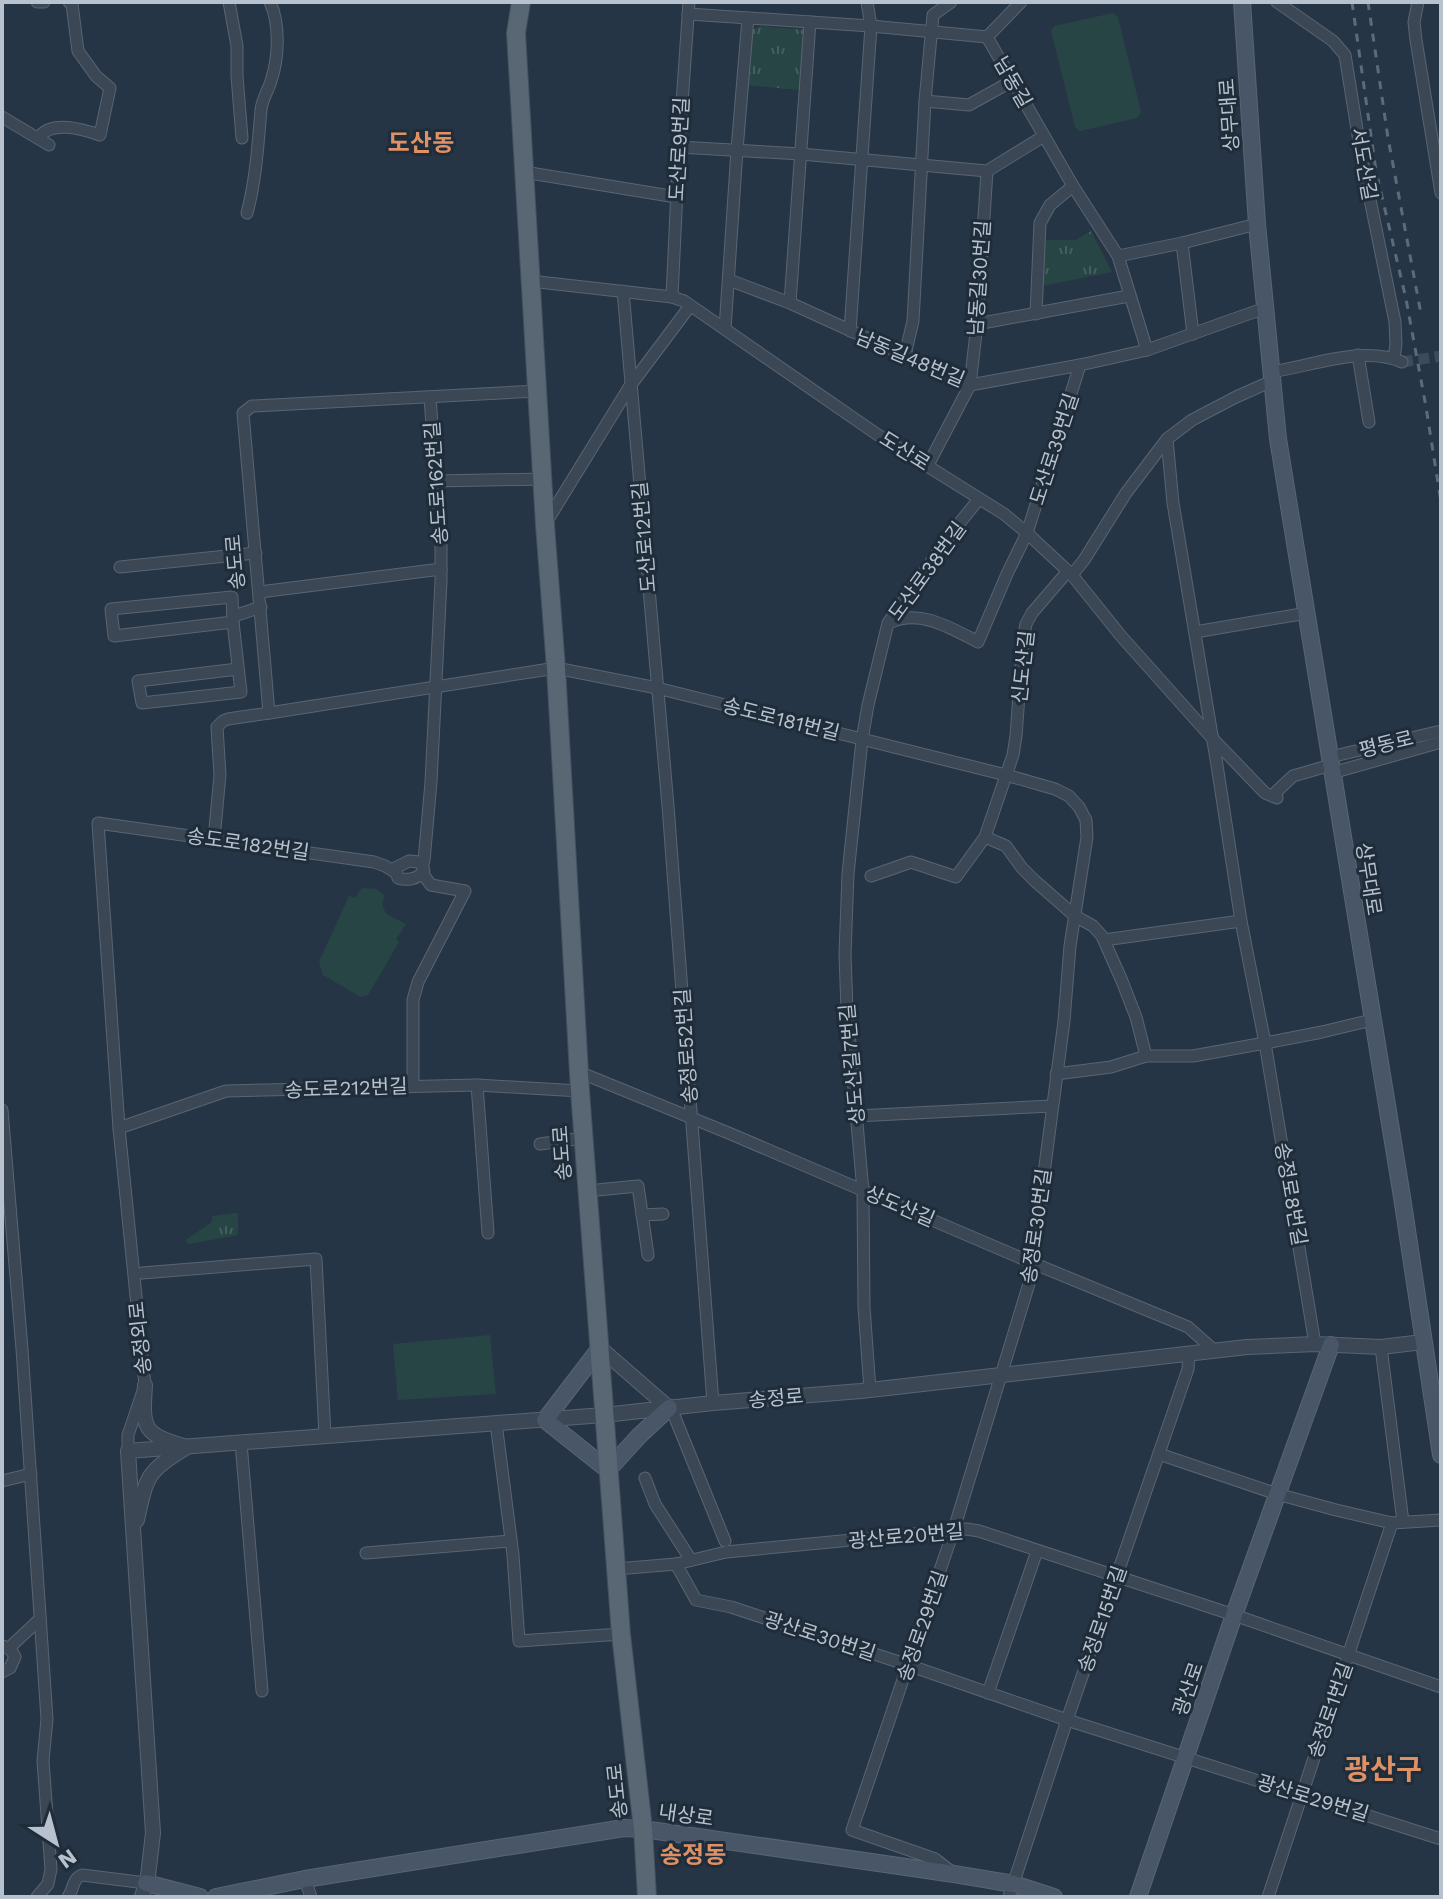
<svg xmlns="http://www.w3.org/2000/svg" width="1443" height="1899" font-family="'Work Sans','Noto Sans KR',sans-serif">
<defs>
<pattern id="grass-tufts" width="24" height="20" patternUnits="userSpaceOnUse" patternTransform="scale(2)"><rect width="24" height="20" fill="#284546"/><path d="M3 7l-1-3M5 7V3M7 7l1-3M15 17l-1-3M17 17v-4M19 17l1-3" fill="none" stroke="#455e60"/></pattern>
</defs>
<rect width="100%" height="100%" fill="#263545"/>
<g fill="url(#grass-tufts)">
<polygon points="760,26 807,30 801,90 746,85 751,31"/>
<polygon points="1091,231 1112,272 1041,286 1041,240 1076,240"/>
<polygon points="238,1213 238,1235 188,1244 186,1240 212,1222 212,1216"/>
</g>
<g fill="#284546">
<polygon points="1113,13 1118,17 1141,112 1137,118 1080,131 1075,127 1051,31 1054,26"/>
<polygon points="362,888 376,889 385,896 382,904 386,914 406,924 396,939 399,942 368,995 361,997 323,975 319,962 349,896 355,898"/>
<polygon points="490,1335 496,1394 398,1400 393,1344"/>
</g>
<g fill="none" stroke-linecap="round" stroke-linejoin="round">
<polyline stroke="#3c4a5a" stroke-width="11" stroke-dasharray="11 5.5" stroke-linecap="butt" points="1402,362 1441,356"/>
<defs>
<g id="minor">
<polyline points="37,2 44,2"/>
<polyline points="229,2 237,46 237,76 242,138"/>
<polyline points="1277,2 1333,41 1345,55 1362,160 1395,322 1396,344 1394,358"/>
<polyline points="1418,2 1414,22 1416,40 1441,193"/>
<polyline points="688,14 871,26 987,37 1073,186 1118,256 1147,350"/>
<polyline points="987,37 1021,2"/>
<polyline points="925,101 969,105 1012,81"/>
<polyline points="2,117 49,145"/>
<path d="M39 137C52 120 82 129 100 135L110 88 96 76 78 51 72 4 69 2"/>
<polyline points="679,147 801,154 987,171 977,324 970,385 928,465"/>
<polyline points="987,171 1044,136"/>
<polyline points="524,172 676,197"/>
<path d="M247 213C256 180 258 144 261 110 262 99 268 91 271 81 279 57 280 24 270 2"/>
<polyline points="1118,256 1182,243"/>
<polyline points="729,280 790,303 970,385 1080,365 1147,350 1265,308"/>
<polyline points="530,281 672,297 684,301 878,435 1004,514 1027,533 1072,575 1121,636 1212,738 1265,793 1277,798 1276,792 1293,776 1331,765"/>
<polyline points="623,291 668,806 713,1403"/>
<polyline points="672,297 679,147 689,2"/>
<polyline points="790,303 810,22"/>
<polyline points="1036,314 1040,223 1050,205 1073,186"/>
<polyline points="977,324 1129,296"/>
<polyline points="725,329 737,150 748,18"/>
<polyline points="850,331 871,26 867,2"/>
<polyline points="1193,334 1182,243 1257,224"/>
<polyline points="905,355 913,321 925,101 933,15 951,2"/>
<polyline points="1358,355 1369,422"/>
<path d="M1271 372C1311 366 1364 345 1402 362"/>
<polyline points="537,391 252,406 243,413 269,713 556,668 657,688 1006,775 1055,789 1069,796 1079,807 1086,820 1087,837 1070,946 1064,1021 1036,1234 1035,1264 954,1529 852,1830 935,1859 953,1873"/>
<polyline points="1167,439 1173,503 1217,765 1241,921 1265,1043 1322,1032 1372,1020"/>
<polyline points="435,481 542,479"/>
<polyline points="547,521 630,386 690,306"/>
<polyline points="120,567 256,553"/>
<polyline points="1072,575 1084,560 1126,493 1167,439 1192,420 1236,397 1272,381"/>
<polyline points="260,592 441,569"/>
<polygon points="232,597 233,622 114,636 111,609"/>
<polyline points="233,613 237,615 261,607"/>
<polyline points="233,622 241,692 142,703 138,681 238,669"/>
<path d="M889 623C919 608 951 628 978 642L1007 574 1027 533 1080 365"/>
<polyline points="1195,632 1307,613"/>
<polyline points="1330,757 1441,731"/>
<polyline points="1332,773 1441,742"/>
<polyline points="985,837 1006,846 1022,868 1035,881 1075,916 1093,926 1102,936 1122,981 1136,1017 1146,1056 1193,1056 1265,1043 1315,1344"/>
<polyline points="214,839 220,775 217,727 223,721 228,719 269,713"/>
<path d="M409 861 419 862 423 867 424 871C418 879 407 881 398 878L395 868Z"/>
<polyline points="422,865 424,861 431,782 441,581 441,545 430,398"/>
<polyline points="871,876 911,862 956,877 985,837 1013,755 1016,736 1023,640 1026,624 1032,613 1068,571"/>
<polyline points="1104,940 1241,921"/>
<polyline points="579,1072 731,1134 1035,1264 1188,1327 1214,1350"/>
<polyline points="1056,1074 1111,1067 1146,1056"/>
<polyline points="477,1085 488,1233"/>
<polyline points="413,1086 413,1000 418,982 465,891 431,885 422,873"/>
<polyline points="2,1110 22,1349 47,1719 43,1761 51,1869 48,1884 37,1897"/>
<polyline points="856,1116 1052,1106"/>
<polyline points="119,1128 226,1091 477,1085 580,1091"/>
<polyline points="540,1144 583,1138"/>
<polyline points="587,1191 638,1186 648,1255"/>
<polyline points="642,1215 663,1214"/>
<polyline points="142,1273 316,1259 325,1436"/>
<polyline points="1381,1347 1403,1522"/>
<polyline points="870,1390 864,1307 863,1191 847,1010 845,954 848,874 862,740 868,705 888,623 953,531 979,499"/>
<polyline points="671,1408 725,1541"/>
<polyline points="496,1423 513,1555 519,1641 621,1634"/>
<polyline points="241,1443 262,1691"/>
<polyline points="128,1451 128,1435 145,1385 119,1128 98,823 374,862 385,866 395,872"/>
<polyline points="1159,1454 1277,1494 1336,1510 1392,1523 1441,1520"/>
<polyline points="645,1478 655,1504 691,1560"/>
<polyline points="2,1481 31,1474"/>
<polyline points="366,1553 511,1541"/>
<polyline points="676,1564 696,1600 731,1607 908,1665 1067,1720 1441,1839"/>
<polyline points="616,1569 676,1564 726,1552 967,1529 979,1531 1234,1615 1441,1687"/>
<polyline points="9,1648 40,1619"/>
<polyline points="2,1672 10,1668 15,1657 11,1650 3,1646"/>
<polyline points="988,1693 1037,1551"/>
<polyline points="305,1879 311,1897"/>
<path d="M68 1897C74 1889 72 1879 82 1875L146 1883"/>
<polyline points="1009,1897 1067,1720 1188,1369 1189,1353"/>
<polyline points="1268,1897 1392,1523"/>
</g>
<g id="tertiary">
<polyline points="600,1348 669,1408"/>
<path d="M137 1520C147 1474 147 1472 187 1447 143 1434 142 1430 145 1385"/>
<polyline points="142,1897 148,1876 153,1833 128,1451 604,1415 713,1403 861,1391 1247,1347 1315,1344 1381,1347 1423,1342"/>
</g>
<g id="secondary">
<polyline points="1242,2 1257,224 1278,439 1402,1197 1441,1455"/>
<polyline points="600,1348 545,1420 608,1470 639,1436 669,1408"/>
<polyline points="146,1883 200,1897"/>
<polyline points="216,1897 305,1879 624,1828 643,1829 954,1874 1014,1884 1054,1897"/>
<polyline points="1138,1897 1234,1615 1331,1345"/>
</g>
<polyline id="primary" points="521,2 516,33 545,525 556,668 580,1091 621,1634 643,1829 647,1897"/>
</defs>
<use href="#minor" stroke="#596572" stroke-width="13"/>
<use href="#tertiary" stroke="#596572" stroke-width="16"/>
<use href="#secondary" stroke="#596572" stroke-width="18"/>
<use href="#primary" stroke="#44505e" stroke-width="20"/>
<use href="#minor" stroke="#3b4754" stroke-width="11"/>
<use href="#tertiary" stroke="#3b4754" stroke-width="14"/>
<use href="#secondary" stroke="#485668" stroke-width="16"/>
<use href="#primary" stroke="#596674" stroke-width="18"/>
<g stroke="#5c6b7c" stroke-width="3" stroke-dasharray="8 8" stroke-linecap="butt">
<polyline points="1352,2 1376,171 1406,299 1426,407 1441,502"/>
<polyline points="1368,2 1388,138 1421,314"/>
</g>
</g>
<g text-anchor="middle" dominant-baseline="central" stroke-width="6" stroke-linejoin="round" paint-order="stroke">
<g font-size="20" fill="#b8c2ce" stroke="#1f2c3a">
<text transform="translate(1013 82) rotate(60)">남동길</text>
<text transform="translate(1229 115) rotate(-94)">상무대로</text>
<text transform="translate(679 149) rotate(-87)">도산로9번길</text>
<text transform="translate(1364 164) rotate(80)">서도산길</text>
<text transform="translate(979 278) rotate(-86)">남동길30번길</text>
<text transform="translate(910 358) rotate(23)">남동길48번길</text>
<text transform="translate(1054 449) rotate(-72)">도산로39번길</text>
<text transform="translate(905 451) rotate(32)">도산로</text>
<text transform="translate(436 483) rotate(-94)">송도로162번길</text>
<text transform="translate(644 537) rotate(-95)">도산로12번길</text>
<text transform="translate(235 562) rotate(-95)">송도로</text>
<text transform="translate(927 571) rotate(-54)">도산로38번길</text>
<text transform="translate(1023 667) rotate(-84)">신도산길</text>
<text transform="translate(781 719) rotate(14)">송도로181번길</text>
<text transform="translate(1386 744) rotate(-14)">평동로</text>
<text transform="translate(248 844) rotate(8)">송도로182번길</text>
<text transform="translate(1369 879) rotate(81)">상무대로</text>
<text transform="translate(686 1046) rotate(-94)">송정로52번길</text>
<text transform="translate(852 1064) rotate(-95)">상도산길7번길</text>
<text transform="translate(346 1088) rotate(-2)">송도로212번길</text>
<text transform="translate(562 1153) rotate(-94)">송도로</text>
<text transform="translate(1291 1194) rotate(80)">송정로8번길</text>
<text transform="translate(900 1206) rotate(23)">상도산길</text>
<text transform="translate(1036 1226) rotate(-82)">송정로30번길</text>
<text transform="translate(140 1338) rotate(-96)">송정외로</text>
<text transform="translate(776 1398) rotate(-5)">송정로</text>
<text transform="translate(906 1536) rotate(-5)">광산로20번길</text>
<text transform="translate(1102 1619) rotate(-71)">송정로15번길</text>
<text transform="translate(922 1626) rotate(-71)">송정로29번길</text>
<text transform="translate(820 1636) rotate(18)">광산로30번길</text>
<text transform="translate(1188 1689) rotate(-71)">광산로</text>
<text transform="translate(1330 1710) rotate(-71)">송정로1번길</text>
<text transform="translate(617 1791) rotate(-96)">송도로</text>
<text transform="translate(1313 1798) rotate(17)">광산로29번길</text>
<text transform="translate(686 1815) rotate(8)">내상로</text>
</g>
<g font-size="24" font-weight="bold" fill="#dd9164" stroke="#1f2c3a">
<text x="421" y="143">도산동</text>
<text x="693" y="1855">송정동</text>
</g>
<g font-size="28" font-weight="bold" fill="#dd9164" stroke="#1f2c3a">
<text x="1383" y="1769">광산구</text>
</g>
</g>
<rect width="1443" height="1899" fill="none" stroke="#b8c2ce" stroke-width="8"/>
<g transform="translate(56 1843) rotate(144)" stroke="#1f2c3a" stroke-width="6" paint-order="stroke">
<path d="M0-6L14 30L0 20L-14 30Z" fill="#b8c2ce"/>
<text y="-12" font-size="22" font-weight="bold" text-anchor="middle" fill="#b8c2ce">N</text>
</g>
</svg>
